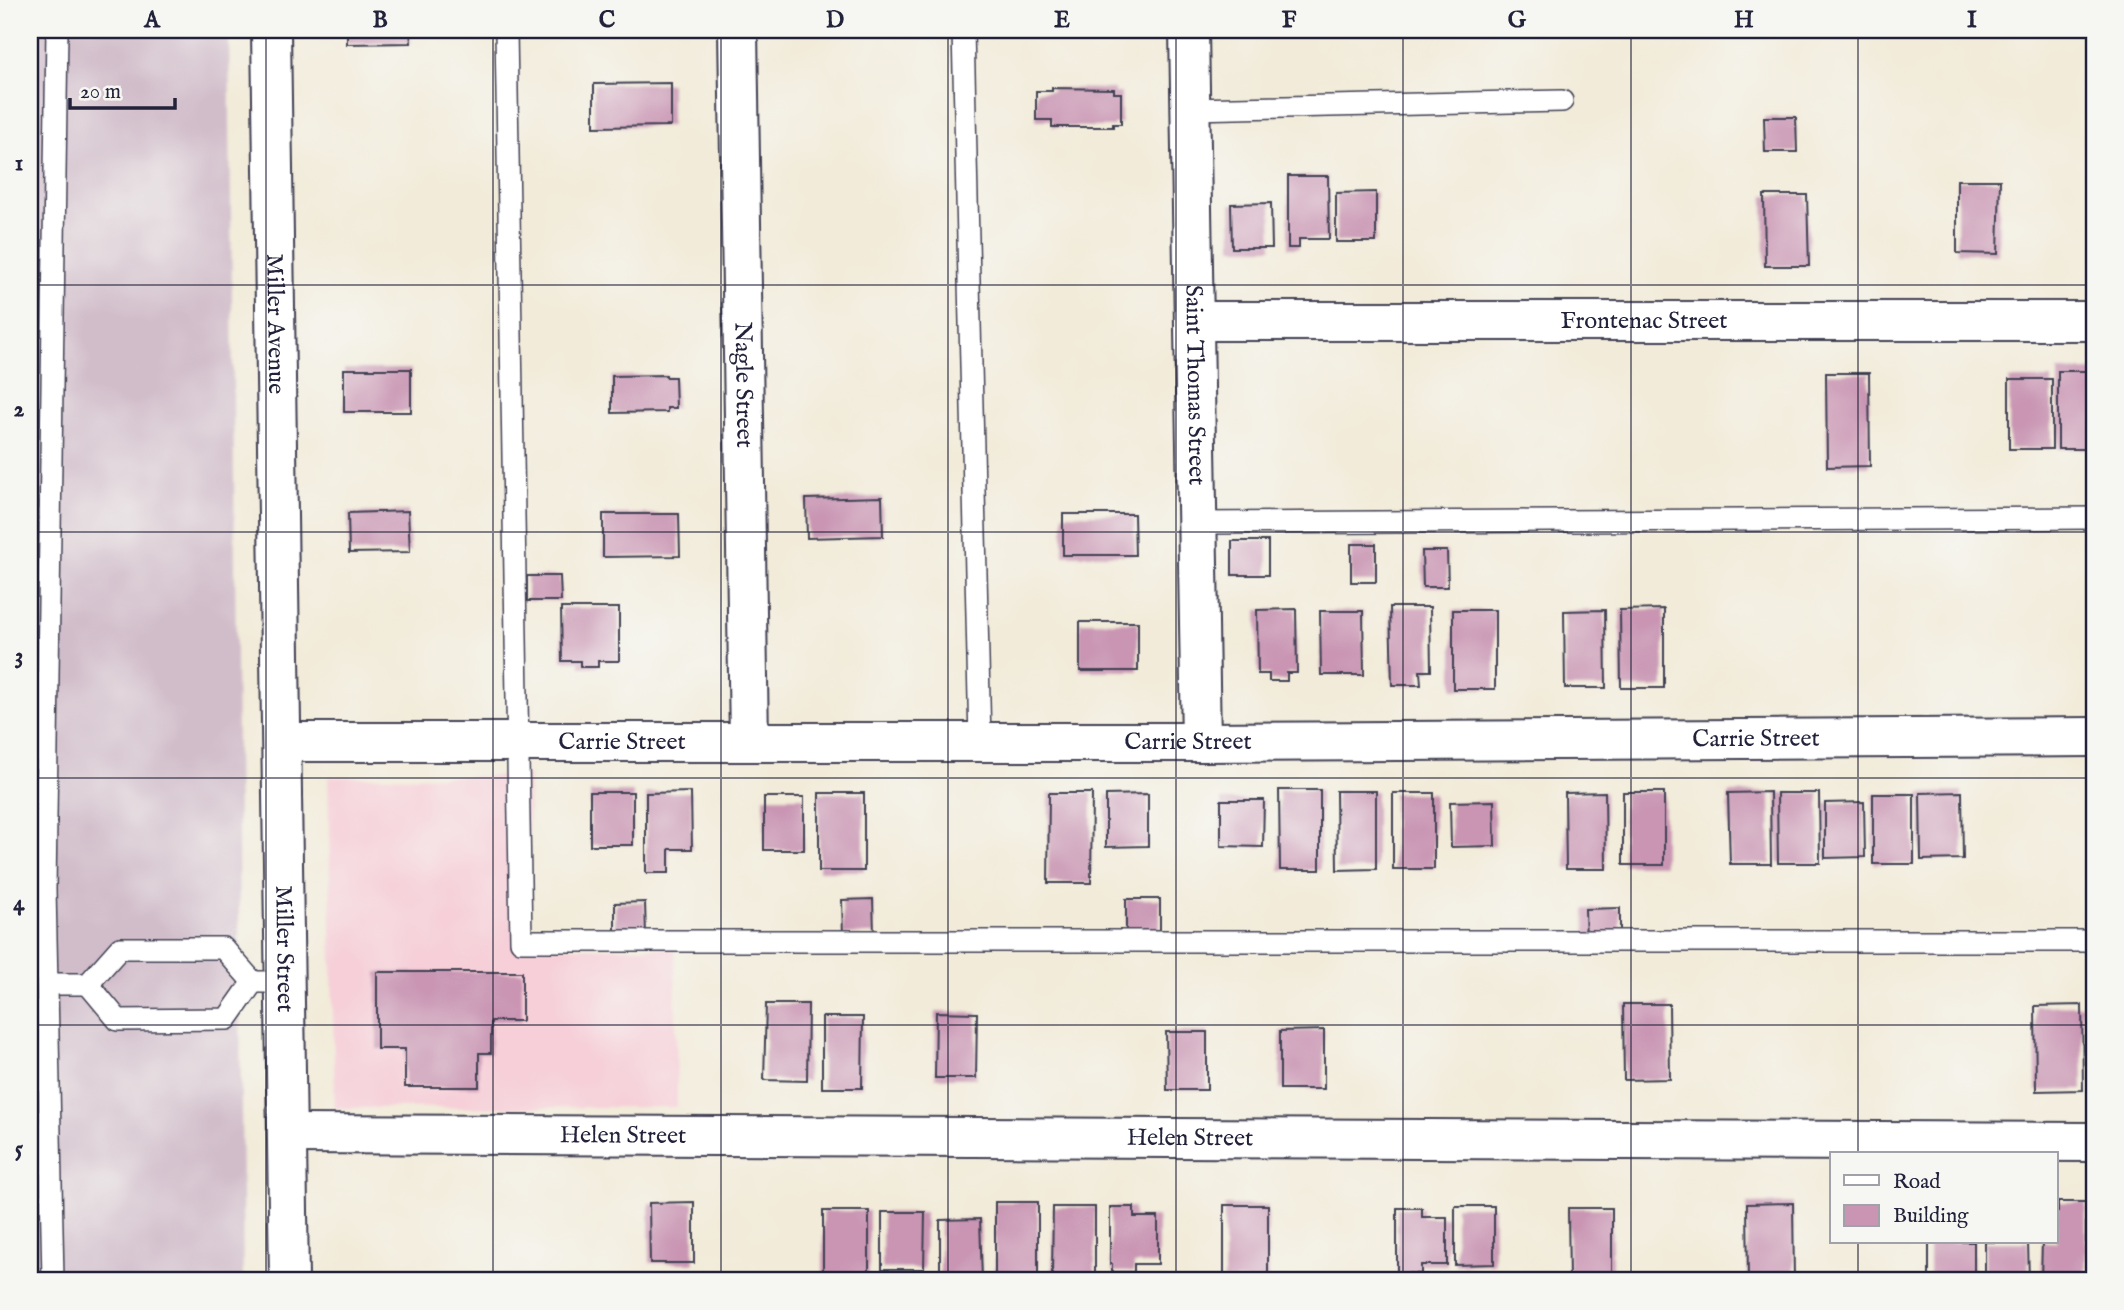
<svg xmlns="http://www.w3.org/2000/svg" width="2124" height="1310" font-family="'IM FELL English',serif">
<rect width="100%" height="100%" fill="#f6f6f2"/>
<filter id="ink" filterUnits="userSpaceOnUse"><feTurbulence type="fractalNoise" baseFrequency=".0143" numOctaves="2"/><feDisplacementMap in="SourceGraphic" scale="14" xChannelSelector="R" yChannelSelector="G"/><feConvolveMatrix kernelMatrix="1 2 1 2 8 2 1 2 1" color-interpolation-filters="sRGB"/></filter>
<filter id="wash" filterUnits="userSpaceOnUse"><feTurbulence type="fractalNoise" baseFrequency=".00686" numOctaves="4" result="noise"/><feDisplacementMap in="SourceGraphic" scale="28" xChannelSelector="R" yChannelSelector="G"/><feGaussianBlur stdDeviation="1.57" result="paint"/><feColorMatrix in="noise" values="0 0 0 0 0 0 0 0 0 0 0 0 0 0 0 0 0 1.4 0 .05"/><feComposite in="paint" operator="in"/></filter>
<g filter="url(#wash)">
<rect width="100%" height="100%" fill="#f2ebd9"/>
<polygon fill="#f6cfd8" points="529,776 528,947 675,948 677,1107 335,1108 328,777"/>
<polygon fill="#d1bdca" points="30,30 229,30 243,1280 30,1280"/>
<g id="blocks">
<g fill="#c995b3">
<polygon points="347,30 410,30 411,43 347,44"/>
<polygon points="671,83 671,126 594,127 594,84"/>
<polygon points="1052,88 1114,89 1114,93 1121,93 1121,124 1113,124 1113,127 1052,127 1052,120 1036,120 1036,91 1052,91"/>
<polygon points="1764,117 1796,117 1797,152 1765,152"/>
<polygon points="1288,176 1328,176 1329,239 1299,239 1299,248 1288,248"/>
<polygon points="1957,180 2000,180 1998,254 1957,253"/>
<polygon points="1376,192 1376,242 1336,242 1336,193"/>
<polygon points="1764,195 1807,195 1809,266 1765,266"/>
<polygon points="1271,203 1272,248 1232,248 1231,204"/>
<rect x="344" y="369" width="67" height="43"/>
<rect x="2058" y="371" width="36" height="78"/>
<polygon points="1826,373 1869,373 1870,466 1827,467"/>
<polygon points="666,375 666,377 675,377 676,408 667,408 667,412 612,413 612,376"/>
<rect x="2009" y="379" width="43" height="70"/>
<polygon points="882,497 883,536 807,538 806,499"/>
<polygon points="408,511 410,552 349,553 348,513"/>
<polygon points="603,514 679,514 680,556 603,557"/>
<polygon points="1063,514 1134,514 1135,555 1063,555"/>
<rect x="1232" y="541" width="36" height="34"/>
<rect x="1351" y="544" width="25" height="38"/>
<polygon points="1422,551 1447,551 1448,587 1423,587"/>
<polygon points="527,576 560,576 561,601 527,601"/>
<polygon points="1390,607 1430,607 1431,671 1420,671 1421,685 1392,685"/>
<polygon points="561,608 619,608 619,661 598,661 598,667 580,667 580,661 562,661"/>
<polygon points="1296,609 1297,673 1287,673 1287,681 1269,681 1269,674 1258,674 1257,610"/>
<polygon points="1664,609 1664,688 1621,688 1620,610"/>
<rect x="1453" y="610" width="42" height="79"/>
<polygon points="1605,610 1606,688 1565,688 1564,611"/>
<polygon points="1320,611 1363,611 1364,675 1321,675"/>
<rect x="1080" y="622" width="58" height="49"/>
<polygon points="1279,790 1320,790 1320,870 1280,870"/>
<polygon points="1336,791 1376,791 1376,869 1337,870"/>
<rect x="590" y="792" width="43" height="53"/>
<polygon points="691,792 692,849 669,849 669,873 646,873 646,793"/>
<polygon points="1605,792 1606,869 1566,869 1565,793"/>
<rect x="1623" y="792" width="41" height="73"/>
<polygon points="1770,792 1771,864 1730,864 1728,793"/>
<polygon points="1962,792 1963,859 1921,860 1920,793"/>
<rect x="819" y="793" width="45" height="78"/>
<polygon points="1049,793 1092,793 1091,883 1048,883"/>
<rect x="1393" y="793" width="41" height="76"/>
<polygon points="1777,793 1819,793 1820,863 1778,863"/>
<polygon points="1148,794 1148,846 1106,847 1106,795"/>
<rect x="1873" y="794" width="41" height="70"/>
<rect x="764" y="797" width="40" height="53"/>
<polygon points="1221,800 1264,800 1263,847 1221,846"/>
<polygon points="1494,801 1495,846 1451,847 1450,802"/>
<polygon points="1864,802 1865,857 1825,858 1825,803"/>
<polygon points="873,899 874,934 843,935 842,900"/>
<rect x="1126" y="899" width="34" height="35"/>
<polygon points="645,902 646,937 615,937 615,903"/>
<polygon points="1620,908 1620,939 1586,940 1585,909"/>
<polygon points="377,972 522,972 522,1021 491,1021 491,1053 479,1053 479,1087 405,1087 405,1049 377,1049"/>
<polygon points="766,1004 808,1004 807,1081 764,1080"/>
<polygon points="1623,1004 1669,1004 1670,1079 1624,1080"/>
<polygon points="2082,1005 2083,1090 2036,1091 2035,1006"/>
<polygon points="936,1012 977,1013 976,1078 935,1078"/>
<polygon points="822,1017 863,1017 862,1088 822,1088"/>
<polygon points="1324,1030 1324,1089 1280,1089 1280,1031"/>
<polygon points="1166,1032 1207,1032 1207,1090 1167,1090"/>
<polygon points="694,1202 694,1263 650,1263 649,1203"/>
<rect x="995" y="1202" width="43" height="76"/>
<polygon points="2058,1202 2086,1202 2086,1280 2041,1280 2042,1242 2056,1242 2056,1212 2058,1212"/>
<polygon points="1793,1203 1794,1280 1748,1280 1747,1204"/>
<rect x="1224" y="1205" width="44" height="75"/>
<polygon points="1455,1206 1494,1206 1494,1264 1455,1265"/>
<polygon points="1053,1207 1095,1207 1095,1277 1052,1276"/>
<polygon points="1110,1207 1134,1207 1134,1217 1158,1217 1158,1264 1134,1264 1134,1272 1112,1272 1112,1264 1110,1264"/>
<polygon points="1397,1208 1422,1208 1422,1217 1447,1217 1447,1265 1421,1265 1421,1274 1397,1273"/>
<polygon points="1568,1208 1612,1208 1612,1280 1569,1280"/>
<rect x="823" y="1211" width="46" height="69"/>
<polygon points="882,1212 925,1212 924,1269 882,1269"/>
<polygon points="980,1219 982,1280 940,1280 940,1220"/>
<rect x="1929" y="1242" width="45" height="38"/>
<polygon points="1985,1242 2028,1242 2029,1280 1985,1280"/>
</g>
</g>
</g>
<g filter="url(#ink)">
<use href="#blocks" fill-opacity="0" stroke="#414053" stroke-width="2"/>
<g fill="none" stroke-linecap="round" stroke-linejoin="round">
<defs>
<g id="service">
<polyline points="506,30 521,941 2094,941"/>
<polyline points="963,30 980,741"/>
<polyline points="1191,109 1562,101"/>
<polyline points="1198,523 2094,518"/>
<polyline points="47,984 88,984 120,948 223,948 253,982 285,982"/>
<polyline points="88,984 118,1020 227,1019 253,982"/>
<polyline points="53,1280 45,889 57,30"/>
</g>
<g id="minor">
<path id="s1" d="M271 30 289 1280"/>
<path id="s2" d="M738 30 749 741"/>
<path id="s3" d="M1189 30 1201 742"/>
<path id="s4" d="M1194 321H2094"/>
<path id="s5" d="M282 742H1201L2094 737"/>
<path id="s6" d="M287 1134 2094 1142"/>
</g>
</defs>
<use href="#service" stroke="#414053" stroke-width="24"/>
<use href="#minor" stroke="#414053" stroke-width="42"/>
<use href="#service" stroke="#fff" stroke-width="21"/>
<use href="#minor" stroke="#fff" stroke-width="38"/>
</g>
</g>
<path fill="none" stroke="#22223b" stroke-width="2" stroke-opacity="0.55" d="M266 30V1280M493 30V1280M721 30V1280M948 30V1280M1176 30V1280M1403 30V1280M1631 30V1280M1858 30V1154M30 285H2094M30 532H2094M30 778H2094M30 1025H2094M1858 1242V1280"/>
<g text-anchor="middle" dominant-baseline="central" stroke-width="5" stroke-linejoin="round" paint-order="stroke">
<g font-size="24" fill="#22223b" stroke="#f6f6f2">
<text stroke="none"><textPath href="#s4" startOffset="450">Frontenac Street</textPath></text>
<text stroke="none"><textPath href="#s1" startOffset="294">Miller Avenue</textPath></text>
<text stroke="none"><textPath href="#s2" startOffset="355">Nagle Street</textPath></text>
<text stroke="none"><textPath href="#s3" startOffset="355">Saint Thomas Street</textPath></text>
<text stroke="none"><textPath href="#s5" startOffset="1474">Carrie Street</textPath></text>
<text stroke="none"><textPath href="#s5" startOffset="340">Carrie Street</textPath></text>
<text stroke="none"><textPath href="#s5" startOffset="906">Carrie Street</textPath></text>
<text stroke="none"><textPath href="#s1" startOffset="919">Miller Street</textPath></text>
<text stroke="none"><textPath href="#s6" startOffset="336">Helen Street</textPath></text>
<text stroke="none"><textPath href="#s6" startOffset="903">Helen Street</textPath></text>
</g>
</g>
<rect width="2124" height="1310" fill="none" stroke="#f6f6f2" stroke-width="77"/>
<rect x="1830" y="1152" width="228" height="91" fill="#f6f6f2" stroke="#a1a1a9" stroke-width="2"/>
<rect x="1844" y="1175" width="35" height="10" fill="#ffffff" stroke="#a1a1a9" stroke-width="2"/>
<text x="1893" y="1188" font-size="21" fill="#22223b">Road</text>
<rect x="1844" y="1205" width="35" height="21" fill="#c995b3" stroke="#a1a1a9" stroke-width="2"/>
<text x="1893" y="1222" font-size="21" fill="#22223b">Building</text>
<path d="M70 98v10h105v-10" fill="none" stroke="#22223b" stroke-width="3.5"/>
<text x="80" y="98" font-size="21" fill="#22223b" stroke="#f6f6f2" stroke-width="5" paint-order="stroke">20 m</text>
<rect x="38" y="38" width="2048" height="1234" fill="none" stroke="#22223b" stroke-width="2.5"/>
<g font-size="23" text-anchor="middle" font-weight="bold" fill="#22223b">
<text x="152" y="27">A</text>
<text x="380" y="27">B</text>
<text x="607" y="27">C</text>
<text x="835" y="27">D</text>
<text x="1062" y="27">E</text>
<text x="1289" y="27">F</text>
<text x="1517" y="27">G</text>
<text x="1744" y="27">H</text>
<text x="1972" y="27">I</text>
<text x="19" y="170">1</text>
<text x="19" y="416">2</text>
<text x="19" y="663">3</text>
<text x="19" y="910">4</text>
<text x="19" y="1156">5</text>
</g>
</svg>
